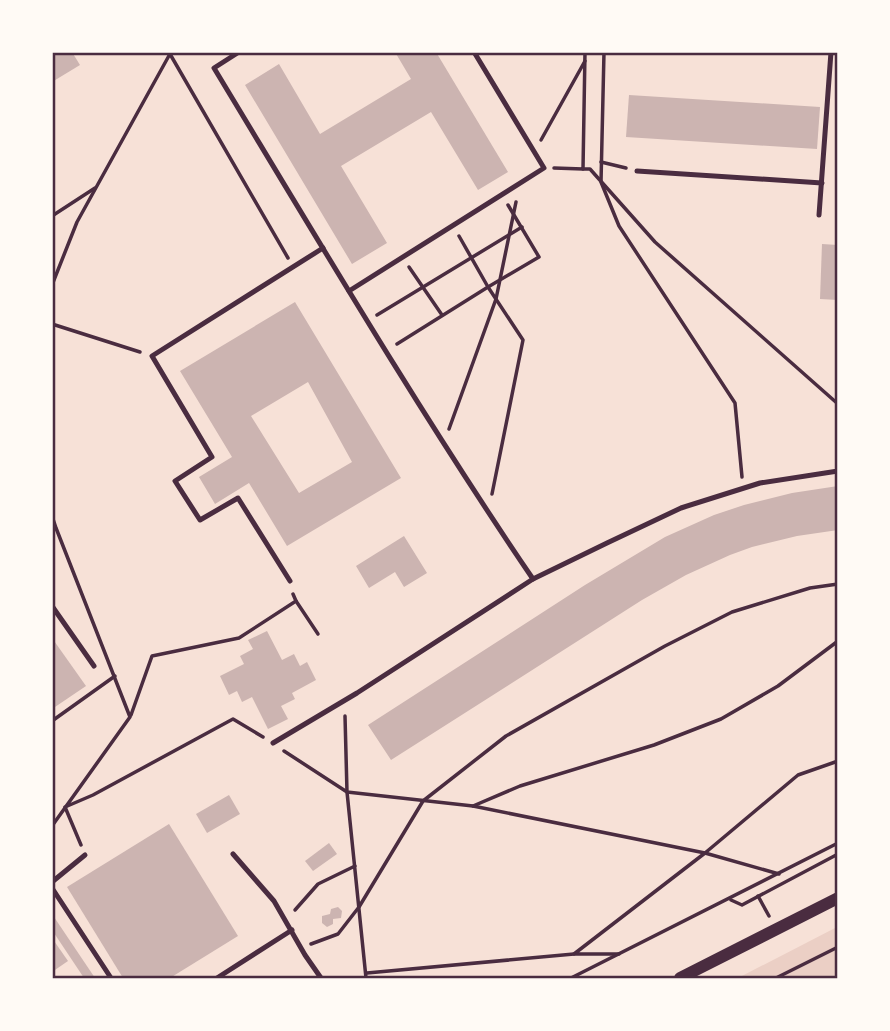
<svg xmlns="http://www.w3.org/2000/svg" width="890" height="1031" font-family="Raleway,sans-serif">
<rect width="100%" height="100%" fill="#f7e1d7"/>
<polygon fill="#ebcfc5" points="837,927 837,978 738,978"/>
<g fill="#ccb4b1" fill-rule="evenodd">
<polygon points="52,52 72,52 80,65 52,82"/>
<polygon points="395,52 436,52 508,172 478,190 431,112 341,166 387,243 352,264 245,85 279,64 320,134 411,79"/>
<polygon points="629,95 820,107 817,149 626,137"/>
<polygon points="822,244 838,245 838,300 820,299"/>
<path d="M295 302 401 478 287 546 249 483 215 504 199 477 232 457 180 371ZM308 382 352 462 299 493 251 416Z"/>
<polygon points="838,486 838,530 797,536 752,547 730,555 686,575 642,600 391,760 368,725 585,585 665,537 714,515 744,505 792,493"/>
<polygon points="404,536 427,573 404,587 395,572 369,588 356,566"/>
<polygon points="267,631 282,660 294,654 300,666 307,662 316,680 292,693 295,699 281,706 288,719 268,729 252,697 242,702 237,691 229,695 220,676 244,664 240,656 253,649 248,640"/>
<polygon points="52,638 86,686 52,709"/>
<polygon points="229,795 240,814 207,833 196,814"/>
<polygon points="169,824 238,936 170,978 123,978 67,887"/>
<polygon points="329,843 337,854 313,871 305,861"/>
<polygon points="338,907 342,911 341,918 333,919 333,924 327,927 322,923 322,916 330,914 331,909"/>
<polygon points="52,914 95,978 84,978 52,930"/>
<polygon points="52,938 68,961 52,972"/>
</g>
<g fill="none" stroke-linecap="round" stroke-linejoin="round">
<g stroke="#4a2c40" stroke-width="3.5">
<polyline points="604,52 601,182 619,226 735,403 742,477"/>
<polyline points="170,54 288,258"/>
<polyline points="541,140 585,61"/>
<polyline points="601,162 626,168"/>
<polyline points="554,168 583,169 585,52"/>
<polyline points="583,169 590,169 655,242 838,404"/>
<polyline points="52,216 95,188"/>
<polyline points="459,236 488,287 523,340 492,494"/>
<polyline points="409,267 442,315"/>
<polyline points="52,285 77,222 171,52"/>
<polyline points="377,315 522,227"/>
<polyline points="52,324 140,352"/>
<polyline points="397,344 488,287 539,257 508,205"/>
<polyline points="449,429 496,299 516,202"/>
<polyline points="52,516 56,528 130,717 52,826"/>
<polyline points="296,601 318,634"/>
<polyline points="131,715 152,656 239,638 296,601 293,594"/>
<polyline points="345,716 347,792 366,978"/>
<polyline points="52,721 115,676"/>
<polyline points="284,751 347,792 473,806 705,853 779,874"/>
<polyline points="473,806 520,786 654,745 721,719 778,686 838,641"/>
<polyline points="81,845 65,807 93,795 233,719 263,737"/>
<polyline points="758,896 769,916"/>
<polyline points="731,900 742,905 838,854"/>
<polyline points="295,910 318,884 355,866"/>
<polyline points="311,944 338,934 359,907 423,801 506,736 665,646 732,612 810,588 838,584"/>
<polyline points="619,954 574,954 705,853 798,775 838,761"/>
<polyline points="367,973 574,954"/>
<polyline points="571,978 838,843"/>
<polyline points="776,978 838,947"/>
</g>
<g stroke="#4a2c40" stroke-width="5">
<path d="M239 52 214 68C318 240 420 413 533 579"/>
<polyline points="637,171 822,183"/>
<polyline points="819,215 831,52"/>
<polyline points="349,291 544,168 474,52"/>
<polyline points="290,581 238,498 200,520 175,481 212,457 152,356 323,248"/>
<polyline points="52,606 94,666"/>
<polyline points="273,743 357,693 533,579 607,543 681,508 760,483 838,471"/>
<polyline points="233,854 274,901 305,955 321,978"/>
<polyline points="52,882 85,855"/>
<polyline points="52,888 111,978"/>
<polyline points="217,978 292,930"/>
</g>
<polyline stroke="#4a2c40" stroke-width="12" points="680,978 838,898"/>
</g>
<rect width="890" height="1031" fill="none" stroke="#fffaf5" stroke-width="108"/>
<rect x="54" y="54" width="782" height="923" fill="none" stroke="#4a2c40" stroke-width="2.5"/>
</svg>
